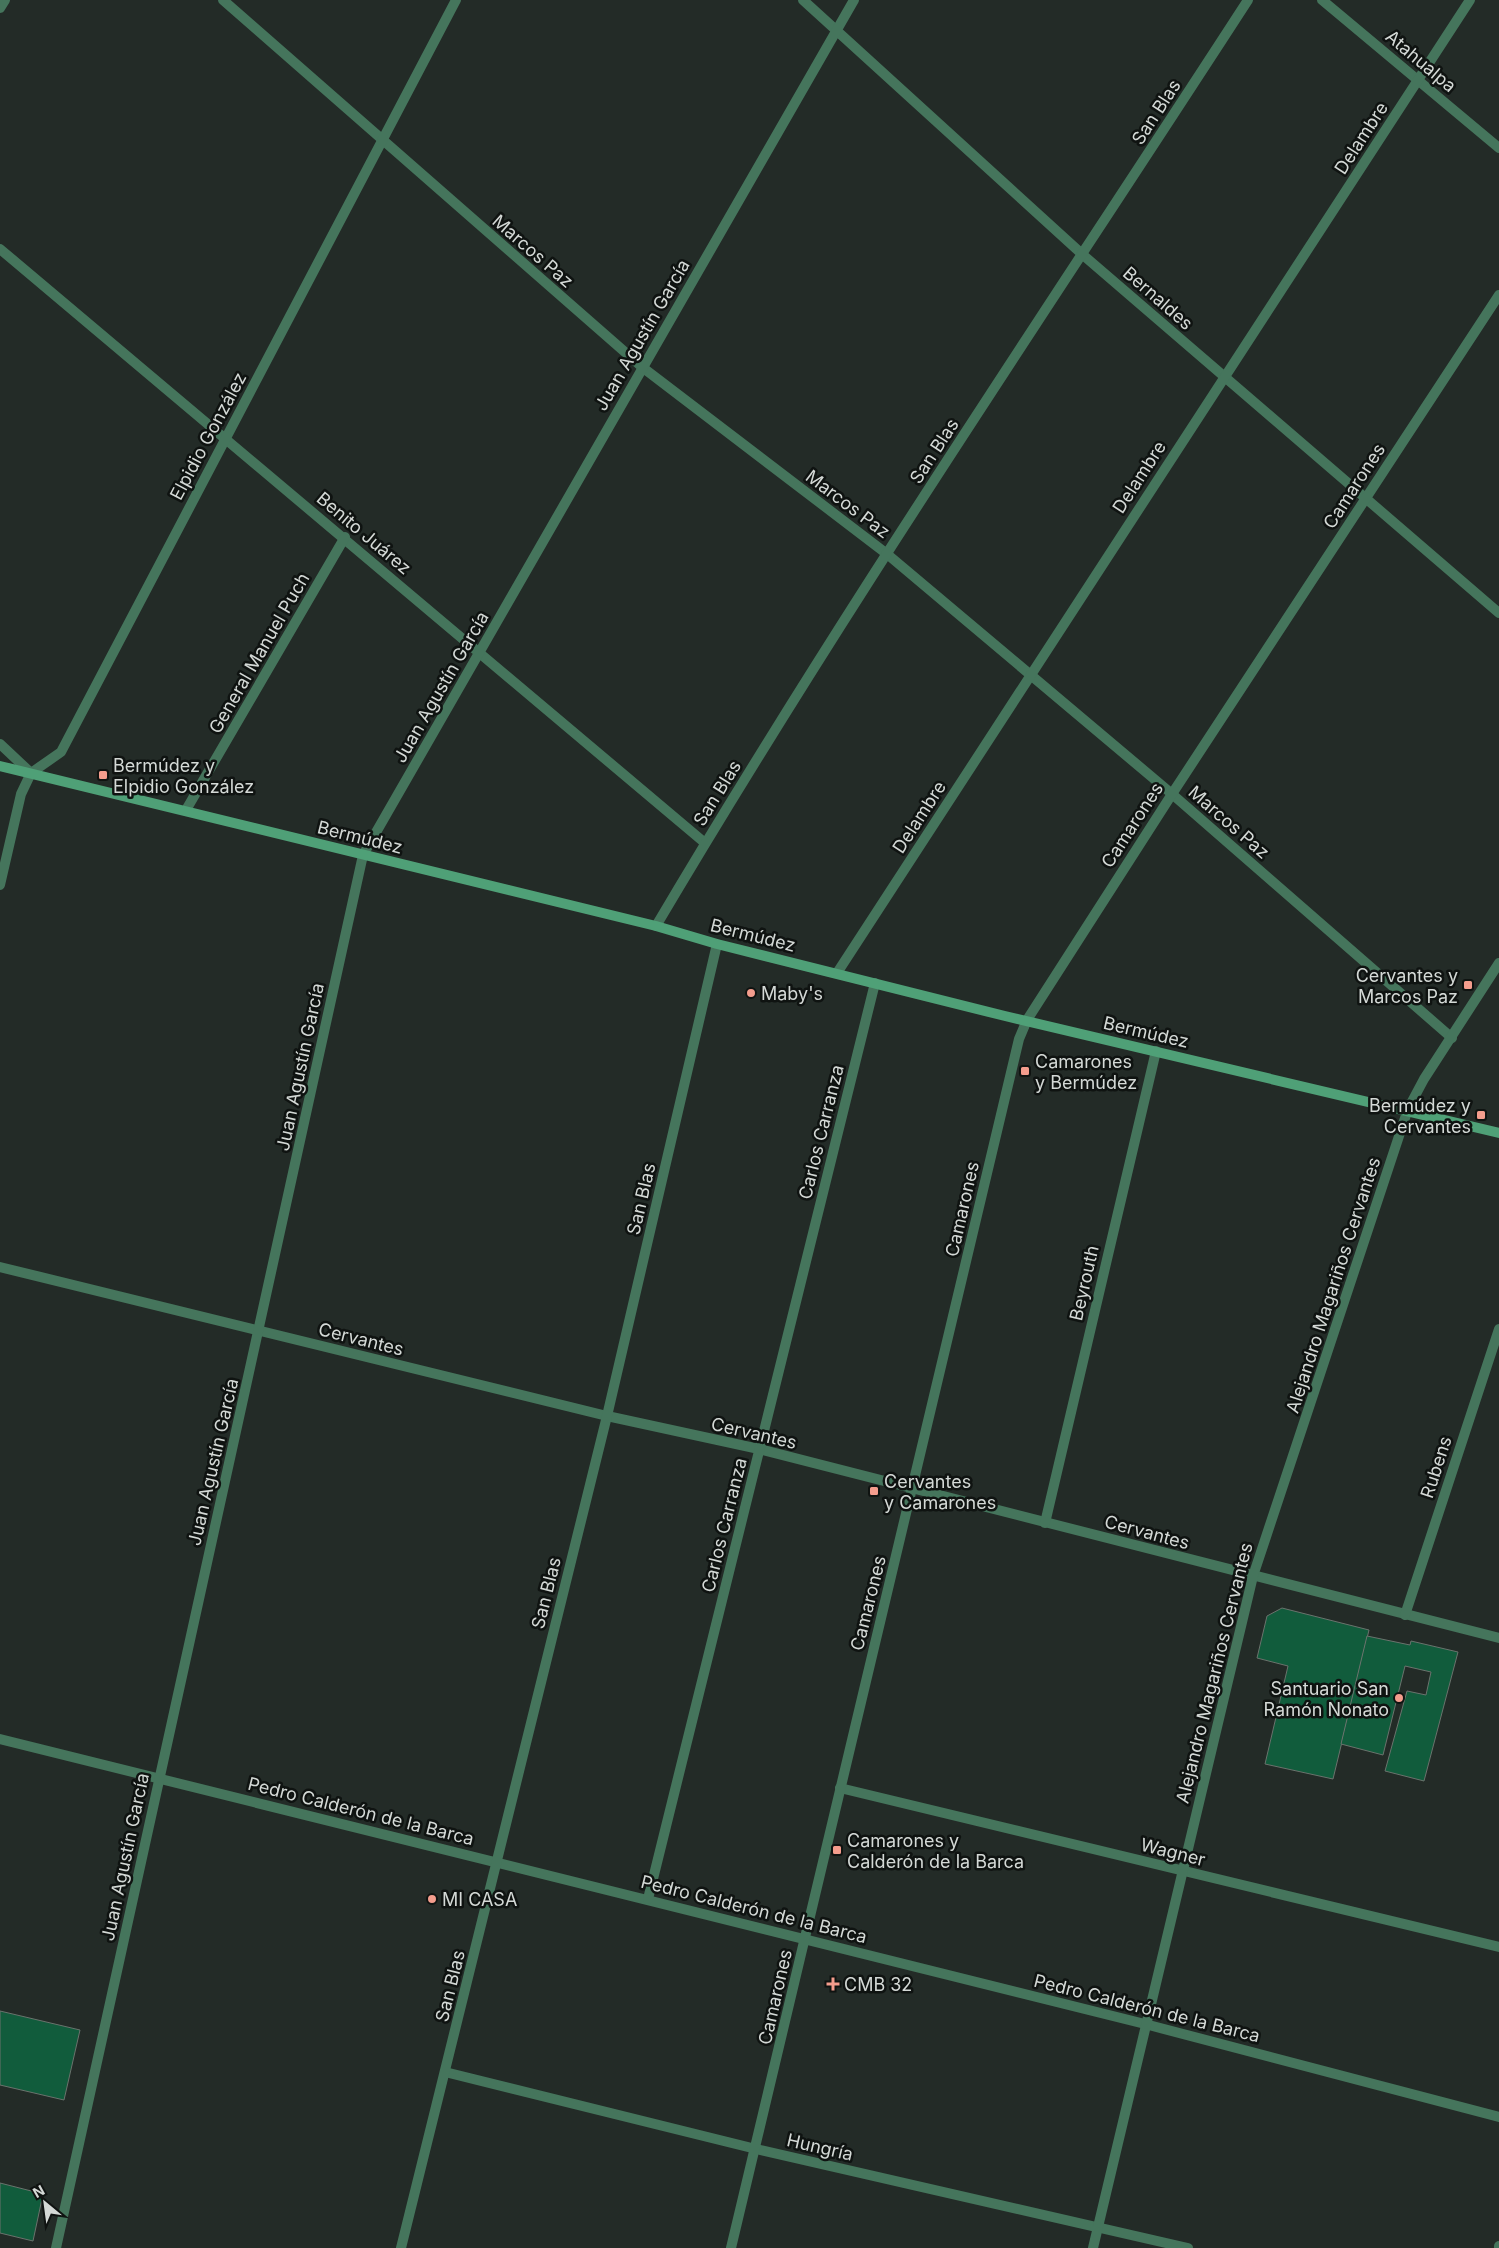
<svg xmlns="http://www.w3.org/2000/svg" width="1499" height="2248" font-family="Inter,sans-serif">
<rect width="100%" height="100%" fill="#232b27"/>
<g fill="#115c3c" stroke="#6a736d">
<polygon points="1282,1608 1369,1630 1333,1779 1265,1764 1288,1666 1257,1658 1267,1616"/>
<polygon points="1367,1636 1410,1645 1411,1641 1458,1652 1424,1781 1385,1771 1407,1691 1426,1695 1431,1672 1405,1666 1383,1755 1341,1744"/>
<polygon points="0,2011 80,2030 64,2100 0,2085"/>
<polygon points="0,2183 43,2194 33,2241 0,2233"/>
</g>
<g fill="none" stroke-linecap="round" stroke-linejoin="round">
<g stroke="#45755c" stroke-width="10">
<polyline points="223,0 642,367 887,554 1172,794 1452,1038"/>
<polyline points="803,0 1083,255 1499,613"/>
<polyline points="1322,0 1499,148"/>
<polyline points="0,8 5,0"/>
<polyline points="0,249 705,843"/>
<polyline points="0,744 31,773"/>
<polyline points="186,810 345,537"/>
<polyline points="0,885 21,794 31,773 61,752 456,0"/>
<path d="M656 926C843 610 1049 307 1248 0"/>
<polyline points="837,973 1470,0"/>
<polyline points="0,1267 607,1416 759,1449 1499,1638"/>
<polyline points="1045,1523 1156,1051"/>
<polyline points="1405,1615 1499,1329"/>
<polyline points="0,1739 1145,2024 1499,2117"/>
<polyline points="840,1788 1499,1947"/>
<polyline points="648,1899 875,983"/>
<polyline points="445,2072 756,2149 1188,2248"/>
<polyline points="56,2248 363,855 854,0"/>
<polyline points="401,2248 607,1416 717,944"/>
<polyline points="731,2248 1019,1039 1027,1020 1172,794 1499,295"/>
<polyline points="1093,2248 1253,1576 1408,1109 1424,1079 1499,963"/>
<polyline points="1499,2248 1499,2246"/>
</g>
<polyline stroke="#4fa077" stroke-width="10" points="0,766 656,926 717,944 1005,1016 1499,1133"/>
</g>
<g fill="#f49d8d" stroke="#0f1311" stroke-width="2">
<rect x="98" y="770" width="10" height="10" rx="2.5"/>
<rect x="1463" y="980" width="10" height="10" rx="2.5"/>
<circle cx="751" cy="993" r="5"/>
<rect x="1020" y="1066" width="10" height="10" rx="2.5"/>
<rect x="1476" y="1110" width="10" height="10" rx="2.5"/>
<rect x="869" y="1486" width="10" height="10" rx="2.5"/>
<circle cx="1399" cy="1698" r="5"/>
<rect x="832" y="1845" width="10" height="10" rx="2.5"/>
<circle cx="432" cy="1899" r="5"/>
<path d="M830.5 1976.5h5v5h5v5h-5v5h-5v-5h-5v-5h5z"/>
</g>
<g text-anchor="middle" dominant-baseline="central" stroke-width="5" stroke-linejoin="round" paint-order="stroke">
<g font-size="18" fill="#d4d9d6" stroke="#0f1311">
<text transform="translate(1421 61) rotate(40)">Atahualpa</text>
<text transform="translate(1156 112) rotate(-57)">San Blas</text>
<text transform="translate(1361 138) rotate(-57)">Delambre</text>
<text transform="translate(533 251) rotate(41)">Marcos Paz</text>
<text transform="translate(1158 298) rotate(41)">Bernaldes</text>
<text transform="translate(642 335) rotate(-60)">Juan Agustín García</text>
<text transform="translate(208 436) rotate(-62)">Elpidio González</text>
<text transform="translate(934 451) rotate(-57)">San Blas</text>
<text transform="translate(1139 477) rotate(-57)">Delambre</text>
<text transform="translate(1354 486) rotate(-57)">Camarones</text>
<text transform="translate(848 504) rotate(37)">Marcos Paz</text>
<text transform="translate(364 533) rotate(40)">Benito Juárez</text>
<text transform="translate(259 653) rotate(-60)">General Manuel Puch</text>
<text transform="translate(441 687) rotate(-60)">Juan Agustín García</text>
<text transform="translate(717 793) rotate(-58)">San Blas</text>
<text transform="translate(919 817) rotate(-57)">Delambre</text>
<text transform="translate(1229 822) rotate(41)">Marcos Paz</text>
<text transform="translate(1132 825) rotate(-57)">Camarones</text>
<text transform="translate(360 837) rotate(14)">Bermúdez</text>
<text transform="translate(753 935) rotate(14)">Bermúdez</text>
<text transform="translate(1146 1032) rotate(13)">Bermúdez</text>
<text transform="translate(300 1067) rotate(-78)">Juan Agustín García</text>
<text transform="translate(821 1132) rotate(-76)">Carlos Carranza</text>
<text transform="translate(641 1199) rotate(-77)">San Blas</text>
<text transform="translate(962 1209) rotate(-77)">Camarones</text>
<text transform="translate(1084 1283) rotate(-77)">Beyrouth</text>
<text transform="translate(1333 1285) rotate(-72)">Alejandro Magariños Cervantes</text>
<text transform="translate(361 1339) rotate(14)">Cervantes</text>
<text transform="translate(754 1433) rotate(13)">Cervantes</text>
<text transform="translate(213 1462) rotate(-77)">Juan Agustín García</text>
<text transform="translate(1436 1467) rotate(-72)">Rubens</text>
<text transform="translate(724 1525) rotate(-76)">Carlos Carranza</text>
<text transform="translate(1147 1532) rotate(15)">Cervantes</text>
<text transform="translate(546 1593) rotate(-76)">San Blas</text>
<text transform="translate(868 1603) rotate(-76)">Camarones</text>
<text transform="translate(1214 1673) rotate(-76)">Alejandro Magariños Cervantes</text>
<text transform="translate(361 1811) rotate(14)">Pedro Calderón de la Barca</text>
<text transform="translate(1173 1852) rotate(14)">Wagner</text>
<text transform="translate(125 1857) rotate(-78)">Juan Agustín García</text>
<text transform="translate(754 1909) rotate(14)">Pedro Calderón de la Barca</text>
<text transform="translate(450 1986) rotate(-76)">San Blas</text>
<text transform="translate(775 1997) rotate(-77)">Camarones</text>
<text transform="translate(1147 2008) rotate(14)">Pedro Calderón de la Barca</text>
<text transform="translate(820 2147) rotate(13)">Hungría</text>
</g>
<g font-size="18" fill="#d4d9d6" stroke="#0f1311" text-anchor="start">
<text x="113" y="765">Bermúdez y<tspan x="113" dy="21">Elpidio González</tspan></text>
<text x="1458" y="975" text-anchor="end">Cervantes y<tspan x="1458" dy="21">Marcos Paz</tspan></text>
<text x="761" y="993">Maby's</text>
<text x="1035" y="1061">Camarones<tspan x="1035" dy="21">y Bermúdez</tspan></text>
<text x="1471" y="1105" text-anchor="end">Bermúdez y<tspan x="1471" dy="21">Cervantes</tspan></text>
<text x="884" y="1481">Cervantes<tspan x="884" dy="21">y Camarones</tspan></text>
<text x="1389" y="1688" text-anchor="end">Santuario San<tspan x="1389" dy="21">Ramón Nonato</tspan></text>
<text x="847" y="1840">Camarones y<tspan x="847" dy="21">Calderón de la Barca</tspan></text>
<text x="442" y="1899">MI CASA</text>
<text x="844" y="1984">CMB 32</text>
</g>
</g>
<g transform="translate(45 2203) rotate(331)" stroke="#0f1311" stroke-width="4" paint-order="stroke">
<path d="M0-4L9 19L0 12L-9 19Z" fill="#d4d9d6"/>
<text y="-8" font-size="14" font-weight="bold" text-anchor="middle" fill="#d4d9d6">N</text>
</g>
</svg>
